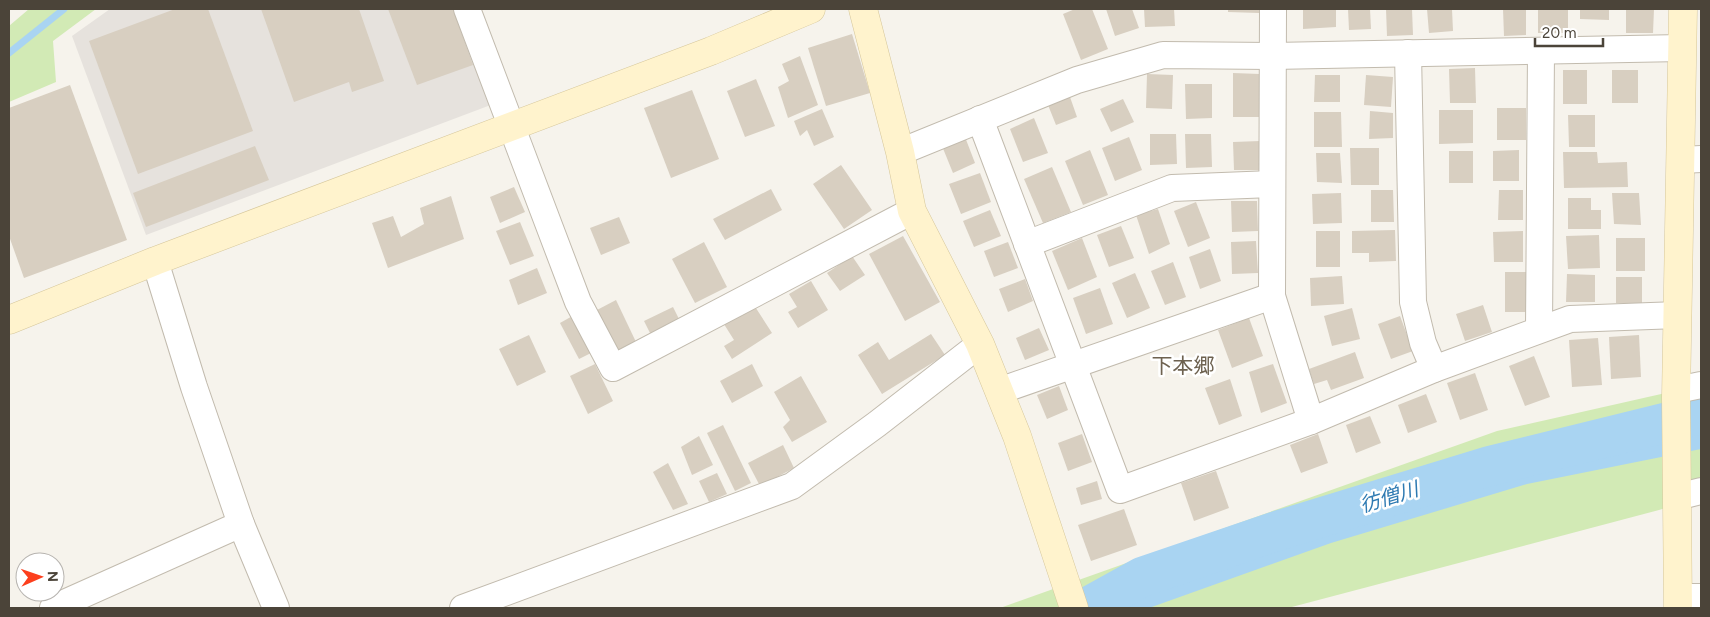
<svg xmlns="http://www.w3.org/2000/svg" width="1710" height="617" font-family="Figtree,'Noto Sans JP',sans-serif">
<rect width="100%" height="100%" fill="#f6f3ec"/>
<polygon fill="#e6e2dd" points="110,9 461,9 496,103 146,235 72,36"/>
<g fill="#d2eab5">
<polygon points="29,9 96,9 53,41 56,82 9,102 9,26"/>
<polygon points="1701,385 1701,497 1659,510 1288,608 1000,608 1497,431"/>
</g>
<polygon fill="#a9d4f2" points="1701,414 1701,449 1527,484 1331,543 1149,608 1087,608 1130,584 1304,523 1550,451"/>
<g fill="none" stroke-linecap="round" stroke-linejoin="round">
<polyline stroke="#a9d4f2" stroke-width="7" points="9,53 64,9"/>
<polyline stroke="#a9d4f2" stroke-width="40" points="1086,608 1142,577 1280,530 1490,466 1701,414"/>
</g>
<g fill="#d8cfc1">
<polygon points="175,9 208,9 253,131 138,174 89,41"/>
<polygon points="261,9 359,9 384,81 352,92 349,82 294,102"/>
<polygon points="388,9 453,9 473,65 417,85"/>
<polygon points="1075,9 1092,9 1108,49 1081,60 1063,14"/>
<polygon points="1106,9 1132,9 1139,28 1115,36"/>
<polygon points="1144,9 1174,9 1175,26 1145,27"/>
<polygon points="1228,9 1260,9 1259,13 1228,12"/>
<polygon points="1303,9 1336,9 1336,27 1303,29"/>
<polygon points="1348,9 1370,9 1371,29 1349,30"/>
<polygon points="1386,9 1412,9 1413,35 1387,36"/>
<polygon points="1427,9 1452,9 1453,31 1429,33"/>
<polygon points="1503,9 1526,9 1526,35 1504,36"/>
<rect x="1538" y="9" width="30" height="24"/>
<polygon points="1580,9 1609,9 1609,20 1580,19"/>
<polygon points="1626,9 1654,9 1653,33 1626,33"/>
<polygon points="852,34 870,93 826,106 808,48"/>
<polygon points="800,56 818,105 788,118 778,87 789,81 782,64"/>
<polygon points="1475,68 1476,103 1450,103 1449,69"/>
<rect x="1563" y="70" width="24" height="34"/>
<rect x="1612" y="70" width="26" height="33"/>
<polygon points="1233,73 1260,74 1260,117 1233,117"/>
<polygon points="1147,74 1173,75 1172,109 1146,108"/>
<polygon points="1315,75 1340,75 1340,102 1314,102"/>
<polygon points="1366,75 1393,77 1391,107 1364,105"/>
<polygon points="756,79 775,126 745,137 727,91"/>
<polygon points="1185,84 1212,84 1212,118 1186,119"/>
<polygon points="70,85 127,240 24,278 9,236 9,108"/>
<polygon points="692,90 719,159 671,178 644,108"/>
<polygon points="1070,97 1077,117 1056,125 1048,105"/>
<polygon points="1123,99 1134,122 1111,132 1100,109"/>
<rect x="1497" y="108" width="29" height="32"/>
<polygon points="822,109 834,137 814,146 807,130 800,136 794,121"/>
<polygon points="1439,110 1473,110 1473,143 1439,144"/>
<polygon points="1370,111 1393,113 1393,138 1369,139"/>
<polygon points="1314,112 1341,112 1342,147 1314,147"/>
<polygon points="1568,115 1595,115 1595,147 1569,147"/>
<polygon points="1034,118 1048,153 1023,162 1010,129"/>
<polygon points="1150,134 1176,134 1177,164 1150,165"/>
<polygon points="1185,134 1211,134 1212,167 1186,168"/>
<polygon points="965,137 975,163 953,173 942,146"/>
<polygon points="1129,137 1142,170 1115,181 1102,148"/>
<polygon points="1260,141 1261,170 1234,170 1233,142"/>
<polygon points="255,146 269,180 146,227 133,193"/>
<polygon points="1350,148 1379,148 1379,185 1351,185"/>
<polygon points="1090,150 1108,195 1083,205 1065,161"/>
<polygon points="1519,150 1519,181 1493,181 1493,151"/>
<rect x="1449" y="151" width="24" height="32"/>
<polygon points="1563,152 1597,152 1598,163 1627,162 1628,187 1564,188"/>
<polygon points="1316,153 1340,153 1342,183 1317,182"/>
<polygon points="841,165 872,210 844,229 813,184"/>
<polygon points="1052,167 1071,212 1043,223 1024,179"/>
<polygon points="980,173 991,202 961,214 949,184"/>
<polygon points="514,187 525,212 500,223 490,197"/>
<polygon points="771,189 782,210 725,240 713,219"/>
<polygon points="1371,190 1393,190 1394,222 1371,222"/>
<polygon points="1499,190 1523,190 1523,220 1498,220"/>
<polygon points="1341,193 1342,223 1313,224 1312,194"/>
<polygon points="1612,193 1639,193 1641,225 1614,224"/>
<polygon points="451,196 464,239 388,268 372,223 393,216 401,237 424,224 420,208"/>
<polygon points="1568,198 1591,198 1591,210 1601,210 1601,229 1568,229"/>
<polygon points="1231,201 1257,201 1258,231 1232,232"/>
<polygon points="1196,202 1210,238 1188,247 1174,211"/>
<polygon points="1158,209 1170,244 1149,254 1136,215"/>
<polygon points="990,210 1001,236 974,247 963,221"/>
<polygon points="619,217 630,243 601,255 590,228"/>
<polygon points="520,222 534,256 510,265 496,231"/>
<polygon points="1121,226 1134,258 1109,267 1097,235"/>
<polygon points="1395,230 1396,261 1369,262 1369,253 1352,253 1352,231"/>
<rect x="1316" y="231" width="24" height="36"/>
<polygon points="1523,231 1523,262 1494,262 1493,232"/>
<polygon points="1599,235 1600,268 1568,269 1566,236"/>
<polygon points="903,236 940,302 905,321 869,254"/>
<polygon points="1082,238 1097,277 1068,290 1052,251"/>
<rect x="1616" y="238" width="29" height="33"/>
<polygon points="1256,241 1258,273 1232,274 1231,242"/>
<polygon points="704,242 727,287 695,303 672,259"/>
<polygon points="1008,242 1018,268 994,277 984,251"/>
<polygon points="1210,249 1221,281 1200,289 1189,257"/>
<polygon points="852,256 865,275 840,291 827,273"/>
<polygon points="1173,262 1186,297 1165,305 1151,271"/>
<polygon points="537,268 547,293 518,305 509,280"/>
<rect x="1505" y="272" width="24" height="40"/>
<polygon points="1135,273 1150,308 1127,318 1112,283"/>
<polygon points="1567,274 1595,275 1595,302 1566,302"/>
<polygon points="1342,276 1344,304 1311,306 1310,278"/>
<rect x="1616" y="277" width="26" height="26"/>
<polygon points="1025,279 1033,301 1008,312 999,289"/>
<polygon points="811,281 828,310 798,328 788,312 797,307 789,294"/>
<polygon points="1100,288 1113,324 1086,334 1073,298"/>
<polygon points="616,300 636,342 617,351 597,310"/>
<polygon points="752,302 772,333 732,359 724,346 734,340 722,321"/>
<polygon points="1483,305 1492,332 1465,341 1456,314"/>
<polygon points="673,307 680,321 651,335 644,321"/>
<polygon points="1352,308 1360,339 1332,346 1324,316"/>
<polygon points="576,314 595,351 579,359 560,323"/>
<polygon points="1400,316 1413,351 1391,359 1378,324"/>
<polygon points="1249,318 1263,356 1232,368 1218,330"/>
<polygon points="1039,328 1049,350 1025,360 1016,338"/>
<polygon points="931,334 945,355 882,394 858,355 878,342 889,360"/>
<polygon points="529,335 546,372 517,386 499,349"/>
<polygon points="1639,335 1641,377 1611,379 1609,337"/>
<polygon points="1598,338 1602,385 1572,387 1569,340"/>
<polygon points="1355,352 1364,378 1331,390 1327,380 1314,384 1309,369"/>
<polygon points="1534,356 1550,397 1525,406 1509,366"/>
<polygon points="595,364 613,401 588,414 570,376"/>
<polygon points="752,364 763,386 732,403 720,381"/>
<polygon points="1273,364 1287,403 1261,413 1249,372"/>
<polygon points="1475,373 1488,410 1460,420 1447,383"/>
<polygon points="801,376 827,422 792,442 783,427 790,420 774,392"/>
<polygon points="1230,379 1242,416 1219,425 1205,388"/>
<polygon points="1059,386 1068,410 1047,419 1037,395"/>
<polygon points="1426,394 1437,422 1408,433 1398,405"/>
<polygon points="1370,416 1381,443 1356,453 1346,425"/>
<polygon points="723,425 751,483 735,491 707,433"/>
<polygon points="1082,434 1092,462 1068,471 1058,443"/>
<polygon points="1318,434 1328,463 1301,473 1290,445"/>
<polygon points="699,436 713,465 692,475 681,447"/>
<polygon points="783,445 794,468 760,486 748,463"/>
<polygon points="668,463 688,504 673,510 653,472"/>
<polygon points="1216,471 1229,508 1194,521 1181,483"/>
<polygon points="717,473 727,494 709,502 699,481"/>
<polygon points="1097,481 1102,499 1081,505 1076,488"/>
<polygon points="1124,509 1137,545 1091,561 1078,525"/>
</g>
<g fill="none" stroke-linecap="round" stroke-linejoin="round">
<defs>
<g id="street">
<polyline points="467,9 578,302 613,368 912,211"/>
<polyline points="1273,9 1272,296 1311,421"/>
<polyline points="1408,53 1413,302 1423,343 1434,369"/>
<polyline points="980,119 1120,490 1311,421 1434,369 1570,319 1678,315"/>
<polyline points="900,152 1077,80 1163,55 1273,56 1682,48"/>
<polyline points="1682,160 1701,159"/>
<polyline points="1027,244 1172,188 1272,184"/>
<polyline points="155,261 194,387 241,524 276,608"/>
<polyline points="1539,329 1541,51"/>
<polyline points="1677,390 1701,385"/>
<polyline points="999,391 1272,296"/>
<polyline points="1677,497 1701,491"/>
<polyline points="1678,597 1701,597"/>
<polyline points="53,608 241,524"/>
<polyline points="463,608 792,486 877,424 980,344"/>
</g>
<g id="secondary">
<polyline points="863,9 900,152 912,211 980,344 1017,436 1074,608"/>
<polyline points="9,320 155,261 711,51 811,9"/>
<polyline points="1678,608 1676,397 1683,9"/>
</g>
</defs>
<use href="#street" stroke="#c2bbae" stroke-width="28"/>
<use href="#secondary" stroke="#d6c79b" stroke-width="29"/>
<use href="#street" stroke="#fff" stroke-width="26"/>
<use href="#secondary" stroke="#fff3cd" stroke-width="28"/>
</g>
<g text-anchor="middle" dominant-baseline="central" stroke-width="5" stroke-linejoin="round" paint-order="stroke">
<g font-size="20" font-style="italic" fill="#2e7ab2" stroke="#fff">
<text transform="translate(1389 497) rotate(-17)">彷僧川</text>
</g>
<g font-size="21" fill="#6e6250" stroke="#fff">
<text x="1183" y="365">下本郷</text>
</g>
</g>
<rect width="1710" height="617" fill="none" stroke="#4b4439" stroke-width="20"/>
<g transform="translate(40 577) rotate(88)"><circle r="24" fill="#ffffff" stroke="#b7b4b0"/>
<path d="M0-4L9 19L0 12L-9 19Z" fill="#fc3f1d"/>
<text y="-8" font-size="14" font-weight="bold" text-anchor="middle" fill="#4b4439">N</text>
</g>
<path d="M1535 38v8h68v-8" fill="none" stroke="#4b4439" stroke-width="2.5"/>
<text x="1542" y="38" font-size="15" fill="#4b4439" stroke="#ffffff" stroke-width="4" paint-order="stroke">20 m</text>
</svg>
